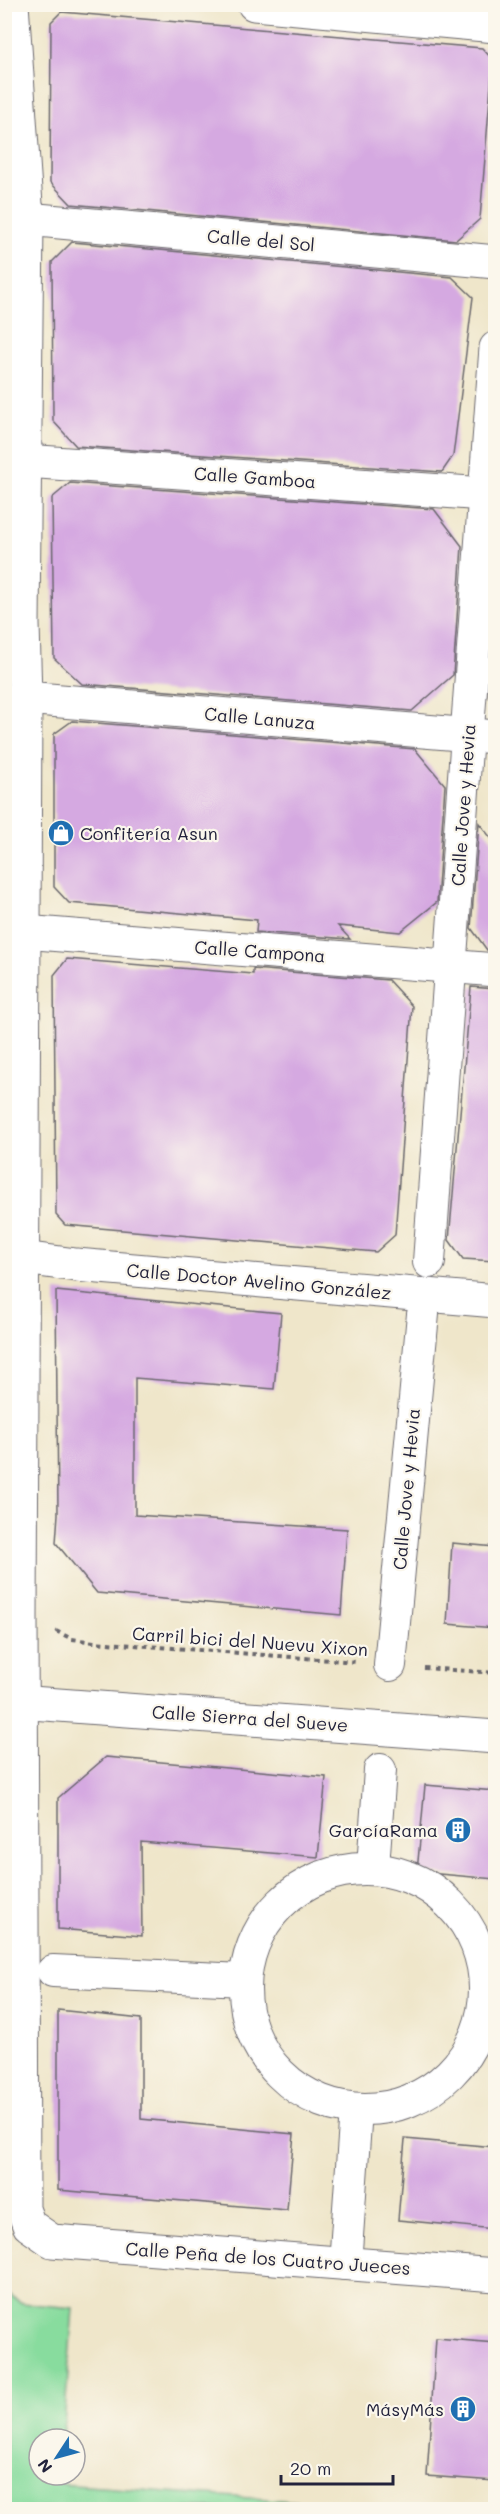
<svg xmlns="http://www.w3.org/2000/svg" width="500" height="2514" font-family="Mali,sans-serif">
<rect width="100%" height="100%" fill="#fbf7ec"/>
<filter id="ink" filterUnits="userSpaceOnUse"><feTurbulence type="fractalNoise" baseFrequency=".0167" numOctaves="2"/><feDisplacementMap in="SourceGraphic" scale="12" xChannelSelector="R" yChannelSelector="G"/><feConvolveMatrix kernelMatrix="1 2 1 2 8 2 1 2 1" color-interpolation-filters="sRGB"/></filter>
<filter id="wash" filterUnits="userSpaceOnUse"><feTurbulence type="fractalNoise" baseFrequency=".008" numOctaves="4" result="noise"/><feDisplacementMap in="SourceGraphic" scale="24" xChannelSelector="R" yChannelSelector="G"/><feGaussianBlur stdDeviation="1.35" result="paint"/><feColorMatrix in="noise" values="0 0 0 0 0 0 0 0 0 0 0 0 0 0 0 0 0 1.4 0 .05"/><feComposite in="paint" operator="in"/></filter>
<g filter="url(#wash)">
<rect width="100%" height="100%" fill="#efe6ca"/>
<polygon fill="#88dc9e" stroke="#557f6c" stroke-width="1.5" points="4,2292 22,2303 73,2308 63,2439 39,2439 39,2475 61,2475 60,2484 400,2509 5,2509"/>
<g id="blocks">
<g fill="#d5a9e1">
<polygon points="61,12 482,48 493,60 480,219 456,240 71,204 50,182 51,22"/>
<polygon points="72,242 452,277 473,297 453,456 442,472 76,446 53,421 52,262"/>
<polygon points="70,483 434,509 462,546 453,675 412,711 82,684 54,658 52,498"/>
<polygon points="495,606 495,703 489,695"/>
<polygon points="72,721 415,749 445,785 437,902 400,932 338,926 350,939 256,932 257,920 69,903 54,887 54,734"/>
<polygon points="479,823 495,843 495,951 487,950 471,928"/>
<polygon points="67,959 253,974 253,969 388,980 412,1006 395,1235 376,1252 65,1225 56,1215 54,975"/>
<polygon points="471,987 495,989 495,1261 463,1259 449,1240"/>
<polygon points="56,1291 281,1313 274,1389 135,1378 135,1515 347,1529 341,1615 97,1593 56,1543 58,1514"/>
<polygon points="452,1543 495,1547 495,1628 447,1624"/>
<polygon points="106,1757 326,1777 318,1857 141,1842 142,1936 58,1929 58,1798"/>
<polygon points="425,1785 495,1791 495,1879 417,1872"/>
<polygon points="58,2010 141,2019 141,2119 294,2134 287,2210 58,2190"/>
<polygon points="405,2139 495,2147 495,2229 398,2220"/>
<polygon points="436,2338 495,2343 495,2481 427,2476"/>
</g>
</g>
</g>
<g filter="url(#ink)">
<use href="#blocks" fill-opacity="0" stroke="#6a676d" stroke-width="1.5"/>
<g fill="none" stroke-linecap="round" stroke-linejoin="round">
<defs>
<g id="pedestrian">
<polyline points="429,1262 467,735"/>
<polyline points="390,1665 423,1314"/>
<polyline points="373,1867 380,1770"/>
<circle cx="365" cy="1989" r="120"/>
<polyline points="53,1971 243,1980"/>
<polyline points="345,2264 356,2110"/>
</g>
<g id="minor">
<polyline points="12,4 27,219 23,624 25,698 21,1617 23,2209 29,2225 52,2241 496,2275"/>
<polyline points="254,4 496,26"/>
<polyline points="27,219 496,262"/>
<polyline points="26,461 484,494"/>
<polyline points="25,698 496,737"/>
<polyline points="467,735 496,348"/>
<polyline points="24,932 496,970"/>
<polyline points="23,1258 76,1265 496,1301"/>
</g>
<polyline id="tertiary" points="4,1701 496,1737"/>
</defs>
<use href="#pedestrian" stroke="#6a676d" stroke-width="34"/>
<use href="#minor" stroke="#6a676d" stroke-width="35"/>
<use href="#tertiary" stroke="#6a676d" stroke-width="35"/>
<g stroke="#6a676d" stroke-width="4" stroke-dasharray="4.5 4.5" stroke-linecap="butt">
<polyline points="56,1631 72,1639 94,1642 357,1662"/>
<polyline points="424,1668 496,1673"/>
</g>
<use href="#pedestrian" stroke="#fff" stroke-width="32"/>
<use href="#minor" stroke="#fff" stroke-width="33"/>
<use href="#tertiary" stroke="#fff" stroke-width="33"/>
</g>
</g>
<defs>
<symbol id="shop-disc" viewBox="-11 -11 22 22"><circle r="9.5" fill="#1f6fb2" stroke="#fbf7ec"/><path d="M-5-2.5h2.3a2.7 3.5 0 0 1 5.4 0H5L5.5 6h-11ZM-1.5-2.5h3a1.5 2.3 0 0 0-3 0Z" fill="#fff"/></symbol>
<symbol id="building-disc" viewBox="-11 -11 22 22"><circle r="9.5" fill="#1f6fb2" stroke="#fbf7ec"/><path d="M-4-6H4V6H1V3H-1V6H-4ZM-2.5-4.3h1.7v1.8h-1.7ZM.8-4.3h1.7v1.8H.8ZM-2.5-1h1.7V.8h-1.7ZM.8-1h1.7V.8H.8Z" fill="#fff"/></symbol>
</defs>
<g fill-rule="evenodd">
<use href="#shop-disc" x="46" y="818" width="30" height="30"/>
<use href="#building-disc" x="443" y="1815" width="30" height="30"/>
<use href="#building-disc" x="448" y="2394" width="30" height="30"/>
</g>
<g text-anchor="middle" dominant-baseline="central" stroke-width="4.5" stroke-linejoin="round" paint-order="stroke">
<g font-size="18" fill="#22223b" stroke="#fbf7ec">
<text transform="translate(261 240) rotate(5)">Calle del Sol</text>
<text transform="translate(255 477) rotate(4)">Calle Gamboa</text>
<text transform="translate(260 718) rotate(5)">Calle Lanuza</text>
<text transform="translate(463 805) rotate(-86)">Calle Jove y Hevia</text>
<text transform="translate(260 951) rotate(4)">Calle Campona</text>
<text transform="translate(259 1281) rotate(5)">Calle Doctor Avelino González</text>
<text transform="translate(406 1489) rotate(-85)">Calle Jove y Hevia</text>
<text transform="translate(250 1641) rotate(4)">Carril bici del Nuevu Xixon</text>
<text transform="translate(250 1718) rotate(4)">Calle Sierra del Sueve</text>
<text transform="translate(268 2258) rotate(4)">Calle Peña de los Cuatro Jueces</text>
</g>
<g font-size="18" fill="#22223b" stroke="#fbf7ec" text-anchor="end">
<text x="80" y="833" text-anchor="start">Confitería Asun</text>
<text x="438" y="1830">GarcíaRama</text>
<text x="444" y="2409">MásyMás</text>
</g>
</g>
<rect width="500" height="2514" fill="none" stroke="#fbf7ec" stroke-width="24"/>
<g transform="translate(57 2457) rotate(234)"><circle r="28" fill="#fbf7ec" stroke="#a4a2a5" stroke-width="1.5"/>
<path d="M0-4.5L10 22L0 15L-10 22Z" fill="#1f6fb2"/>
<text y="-9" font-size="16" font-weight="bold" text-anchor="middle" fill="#22223b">N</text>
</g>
<path d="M281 2475v9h112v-9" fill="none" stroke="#22223b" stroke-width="3"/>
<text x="290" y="2475" font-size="18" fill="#22223b" stroke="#fbf7ec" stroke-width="4.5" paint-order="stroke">20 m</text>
</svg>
